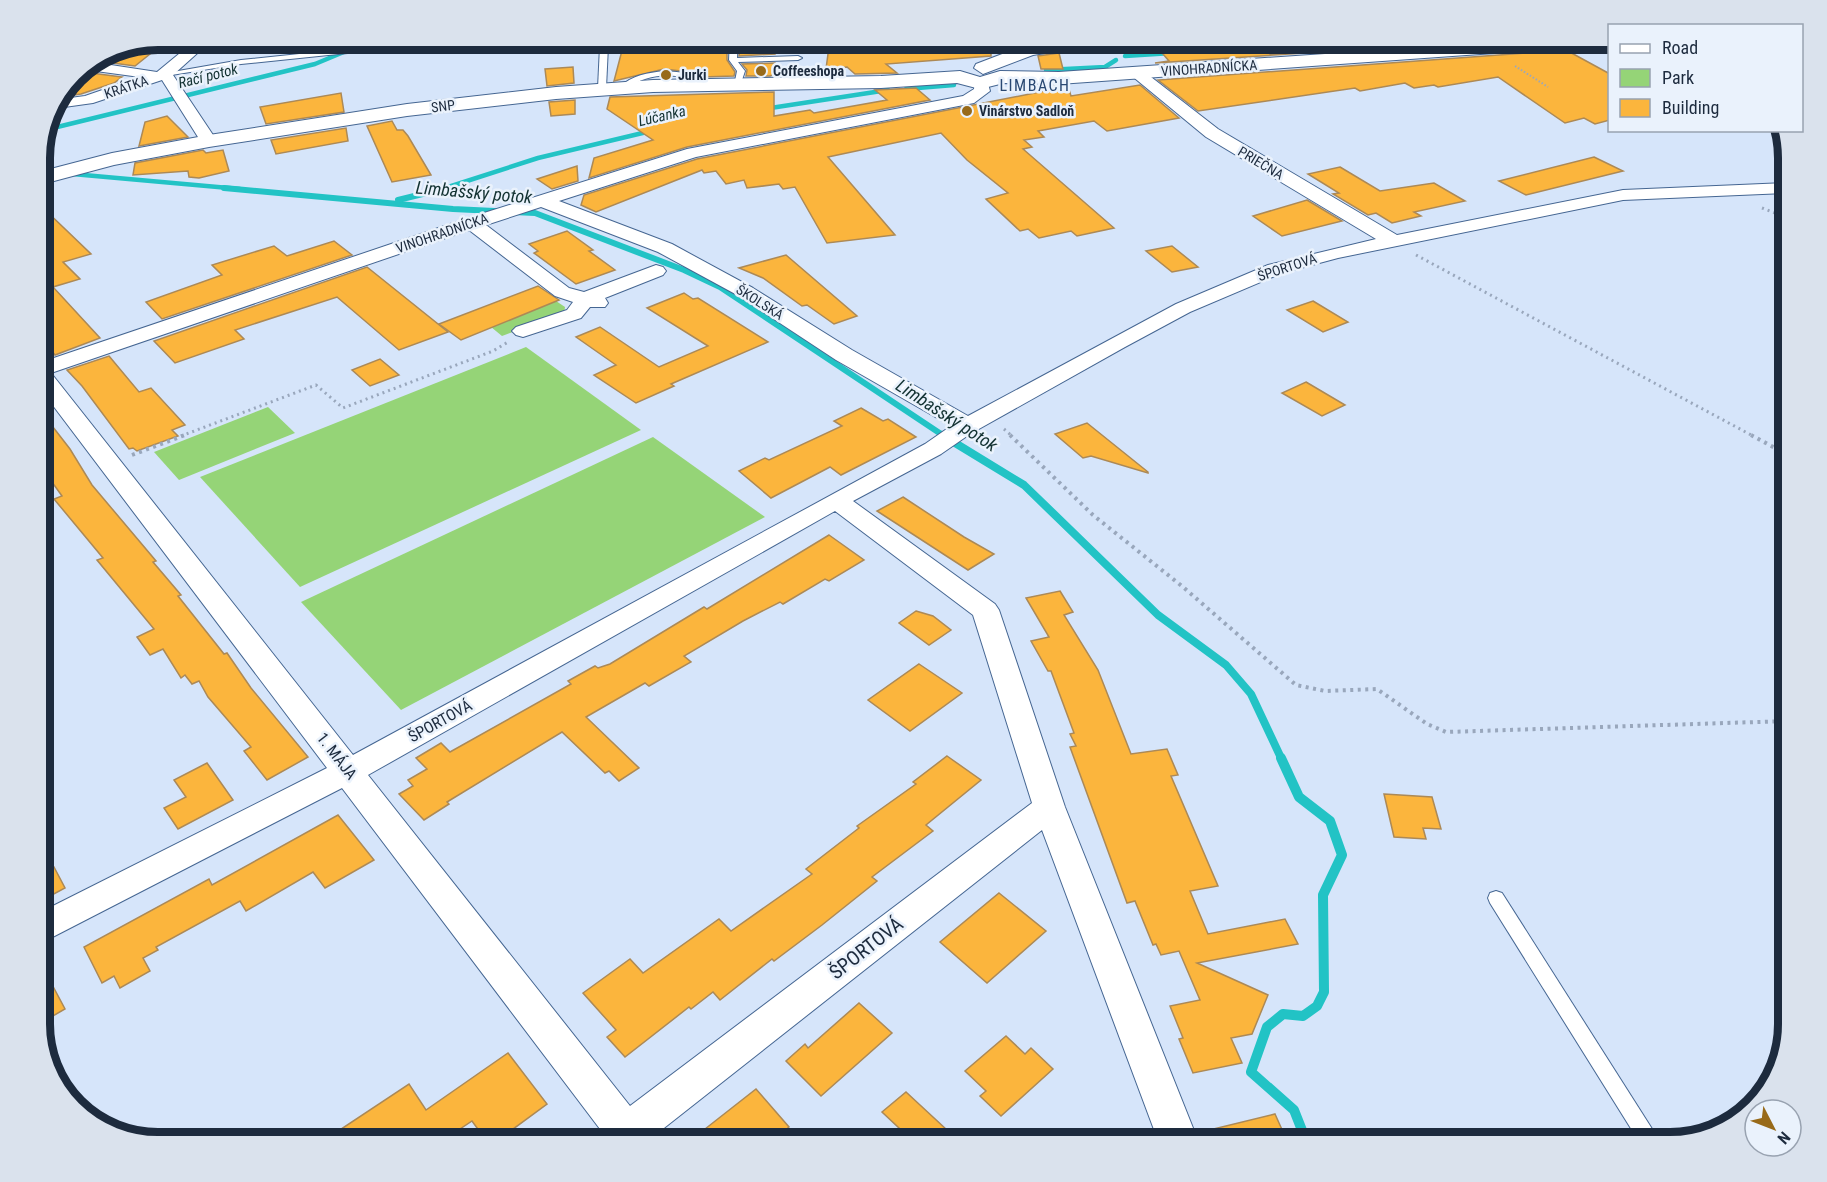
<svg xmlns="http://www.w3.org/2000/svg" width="1827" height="1182" font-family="'Roboto Condensed',sans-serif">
<rect width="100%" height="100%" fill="#d6e5fa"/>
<g fill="#95d477">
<polygon points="556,301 565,307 564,313 502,336 491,327"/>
<polygon points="526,347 641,430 300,587 200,477"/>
<polygon points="268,407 295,433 179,480 154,452"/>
<polygon points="653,437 765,517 401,710 301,602"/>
</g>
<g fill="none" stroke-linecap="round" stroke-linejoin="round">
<g stroke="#22c3c5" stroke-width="4.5">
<polyline points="1227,50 1349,39"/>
<polyline points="1125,56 1172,53"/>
<polyline points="1046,70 1105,67 1116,60"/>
<polyline points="906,89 954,85"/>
<polyline points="764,109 888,90"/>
<polyline points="45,130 315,64 375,39"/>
<polyline points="39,171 240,189"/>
<polyline points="442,189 538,158 651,131"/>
</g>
<g stroke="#22c3c5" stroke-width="6">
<polyline points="224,188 453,209 535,213 684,270 720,287 944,436"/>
<polyline points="398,200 447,188"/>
</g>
<polyline stroke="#22c3c5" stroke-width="8" points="942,435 1024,485 1158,615 1226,665 1251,694 1282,760"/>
<polyline stroke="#22c3c5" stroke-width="10" points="1281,758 1299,797 1330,821 1342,855 1323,895 1324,992 1317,1006 1303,1016 1283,1014 1267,1027 1251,1072 1294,1110 1307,1143"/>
</g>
<g fill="#fbb53d" stroke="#ac8956" stroke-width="1.5">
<polygon points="625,39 724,39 724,49 727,49 727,60 735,72 734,76 702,77 689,72 664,69 614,81"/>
<polygon points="830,39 991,40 991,56 886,64 897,73 855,74 847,67 826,69"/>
<polygon points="1150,39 1227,39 1239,52 1267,50 1270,54 1388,47 1382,43 1416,39 1484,41 1155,63 1169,61"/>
<polygon points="740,48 775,48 775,54 739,56"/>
<polygon points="1566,50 1610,74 1610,120 1595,124 1584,118 1565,123 1498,77 1438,87 1434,85 1414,88 1405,83 1360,91 1355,88 1198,111 1158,80"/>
<polygon points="1059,53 1063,69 1041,69 1038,56"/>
<polygon points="115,54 150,54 135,66 105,62"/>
<polygon points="775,63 775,74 770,76 746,76 747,70 742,64"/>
<polygon points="573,67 574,83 547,86 545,69"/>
<polygon points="91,73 122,77 114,83 81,94 59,97"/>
<polygon points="1140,85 1179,118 1107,131 1094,121 1038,131 1044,137 1024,140 1032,147 1023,149 1114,228 1077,236 1071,231 1039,238 1028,229 1020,231 986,199 1008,193 967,160 941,133 828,157 895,235 827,243 795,187 783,189 779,184 747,188 744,180 726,184 716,171 704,173 702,170 596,212 581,205 584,195 697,159 1045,91 1044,86 1068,86 1071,96"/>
<polygon points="916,88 930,100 687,147 589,178 594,158 653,140 607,109 610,97 774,92 774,116 810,110 814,113 887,100 875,90"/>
<polygon points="341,93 344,112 266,124 260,107"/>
<polygon points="575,100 575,114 551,116 549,102"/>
<polygon points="167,116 188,137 139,146 145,122"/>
<polygon points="392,121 397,130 403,130 408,136 431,175 392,182 367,126"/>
<polygon points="346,128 348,141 276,154 271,140"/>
<polygon points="203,150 206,153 223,150 229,171 199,178 189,177 188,171 133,175 135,163"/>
<polygon points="1594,157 1623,171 1526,195 1499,181"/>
<polygon points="577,166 578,181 552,189 537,179"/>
<polygon points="1340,167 1380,191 1434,183 1465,201 1414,212 1421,216 1392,223 1376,213 1368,215 1333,194 1339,193 1308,174"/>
<polygon points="1307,200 1342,221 1282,236 1253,216"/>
<polygon points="39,204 91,254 63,262 80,279 53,287 100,338 55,355 39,335"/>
<polygon points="567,231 593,250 589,251 615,270 576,284 534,253 538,251 529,244"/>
<polygon points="334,241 352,255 162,319 146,302 222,275 212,265 274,246 287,256"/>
<polygon points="1172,246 1198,267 1172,272 1146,251"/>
<polygon points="786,255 857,316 834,324 807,305 802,306 763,278 739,268"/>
<polygon points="367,267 448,332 399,350 337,297 235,330 244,339 175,363 154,341"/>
<polygon points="538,286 559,300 461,340 439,324"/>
<polygon points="684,293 693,299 698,298 768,342 671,384 674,386 636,403 594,375 616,365 576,337 600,327 659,367 708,346 647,308"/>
<polygon points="1313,301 1348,322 1323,332 1287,310"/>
<polygon points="109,356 139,392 151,388 185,425 172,430 178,436 137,451 133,448 129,449 82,386 67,370"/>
<polygon points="380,359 399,375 370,386 352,370"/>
<polygon points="1306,382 1345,405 1322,416 1282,393"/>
<polygon points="861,408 883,421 888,419 916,437 841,475 830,467 771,498 739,471 765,458 769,460 842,426 834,421"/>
<polygon points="39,409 70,449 92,485 156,561 153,562 181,595 178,596 224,654 227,653 251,688 308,757 267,780 244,751 251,747 208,697 199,681 192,684 185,675 181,678 163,649 150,655 137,637 154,629 97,560 103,558 54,499 62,496 39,464"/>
<polygon points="1087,423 1148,472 1148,473 1091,456 1083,458 1055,434"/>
<polygon points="903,497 964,537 994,554 968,570 877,511"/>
<polygon points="829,535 864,560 829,581 825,579 783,604 780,602 743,621 684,656 691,662 649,686 645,683 586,717 639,768 619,781 609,771 605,773 562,732 447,802 449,804 424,820 399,794 413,786 408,780 427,769 416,758 441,743 450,752 571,684 568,681 595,666 598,668 610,664 704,607 707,609"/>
<polygon points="1060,591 1073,612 1064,615 1098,670 1131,754 1167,749 1178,775 1171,776 1218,886 1190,891 1208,934 1285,919 1298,944 1197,963 1268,995 1252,1034 1231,1038 1242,1063 1193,1073 1179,1039 1183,1038 1170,1006 1200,1000 1179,951 1161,955 1156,944 1153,945 1135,901 1127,903 1070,747 1076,746 1070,734 1074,733 1051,671 1048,671 1031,641 1049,637 1026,598"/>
<polygon points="916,611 933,616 951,630 929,645 899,623"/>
<polygon points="919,664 962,693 910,731 868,700"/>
<polygon points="947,756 981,780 926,825 933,831 872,877 877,881 822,925 774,961 772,959 720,1000 713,992 691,1009 689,1007 625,1057 607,1037 616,1030 583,993 630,959 643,973 719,919 731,931 812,874 806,869 859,828 857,826 916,784 913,782"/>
<polygon points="207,763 233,800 178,829 164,808 186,797 174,780"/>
<polygon points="1384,794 1432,797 1441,829 1423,828 1426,839 1394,837"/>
<polygon points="338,815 374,860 325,888 313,872 246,911 240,901 156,947 158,950 143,958 150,971 120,988 114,976 102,983 84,947 209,879 212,885"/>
<polygon points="54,867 65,888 39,902 39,875"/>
<polygon points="999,893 1046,931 987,983 940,942"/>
<polygon points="39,960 65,1009 39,1024"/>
<polygon points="859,1003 892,1033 821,1096 786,1061 805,1044 808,1048"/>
<polygon points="1006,1036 1025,1054 1031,1048 1053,1069 1001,1116 980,1096 986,1091 965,1071"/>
<polygon points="508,1053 547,1104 494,1143 488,1143 472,1121 439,1143 320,1143 409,1084 426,1110"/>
<polygon points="756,1089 789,1127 770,1143 717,1143 705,1129"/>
<polygon points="906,1092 961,1143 915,1143 882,1112"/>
<polygon points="1275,1114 1288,1143 1201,1143 1197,1133"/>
</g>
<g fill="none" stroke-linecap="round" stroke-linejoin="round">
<defs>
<g id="lane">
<polygon points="442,39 467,39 463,41 241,64 165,76 161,74 241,60"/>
<polygon points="730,39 738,39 737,58 798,56 802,58 798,60 738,62 745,71 740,86 734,86 737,71 729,60"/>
<polygon points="604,44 608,46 606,88 602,90 598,88 600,46"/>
<path d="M664 71C681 72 697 73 709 85L705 87C699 85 695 80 688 78 668 73 643 75 627 89L620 87C632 75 648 73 664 71Z"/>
<polygon points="1496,891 1502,893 1661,1143 1640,1143 1490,903 1488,898 1490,893"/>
</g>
<g id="street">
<polygon points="197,39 213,39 173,75 217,141 215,145 203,145 162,80 93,103 50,109 55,100 85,96 140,77 81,69 91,62 157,72"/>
<polygon points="1001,39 1016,39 1028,53 1021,57 1016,56"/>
<polygon points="1485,39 1501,39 1511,48 1509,51 1499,51"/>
<path d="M1137 68 1142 70 1218 129 1397 235 1623 190 1788 183V193L1623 200 1338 258 1282 273 1190 312 1125 347 970 434 941 454 853 501 995 604 999 610 1065 807 1199 1143H1159L1042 830 645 1143H605L606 1137 342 788 39 944V913L327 768 39 387V363L465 219 687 149 963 96 974 89 975 80H987L990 91 974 103 696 157 559 201 672 244 753 288 852 350 968 416 1176 304 1268 265 1376 239 1206 137 1132 76 1129 73ZM541 207 658 252 739 296 836 360 951 426 925 444 353 755 51 373 469 230 555 296 573 302 567 310 516 327 512 331 516 335 523 337 581 318 590 307H605L608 303 605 298 663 275 666 271 663 267 656 265 584 292 569 288 486 225ZM835 511 973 615 1032 803 630 1106 368 775Z"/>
</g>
<g id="secondary">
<polygon points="1065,39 1108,39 1099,44 1033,55 983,74 974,68 976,64 1023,46"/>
<polygon points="1546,39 1610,42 1610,52 1566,48 1059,84 1004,83 980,89 957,83 881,88 653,92 556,99 407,116 209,147 114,165 39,185 39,172 112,153 209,135 407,104 556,87 653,80 881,76 960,71 980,77 1000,71 1059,72"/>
</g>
</defs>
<use href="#lane" stroke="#456692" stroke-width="2"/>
<use href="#street" stroke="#456692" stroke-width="2"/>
<use href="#secondary" stroke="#456692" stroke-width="2"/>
<polyline stroke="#99a7bc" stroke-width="2" stroke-dasharray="1.5 2" stroke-linecap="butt" points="1515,66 1548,87"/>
<g stroke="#99a7bc" stroke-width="3" stroke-dasharray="2 4" stroke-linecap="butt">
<polyline points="1762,208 1788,218"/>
<polyline points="1416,255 1753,436"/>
<polyline points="1004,429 1012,436"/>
<polyline points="181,436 316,385 343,408 493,351 508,342"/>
</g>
<g stroke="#99a7bc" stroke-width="4" stroke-dasharray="3 4.5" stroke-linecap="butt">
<polyline points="1010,435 1093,515 1183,587 1296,685 1325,691 1377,689 1427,724 1446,732 1788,721"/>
<polyline points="1751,435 1788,455"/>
<polyline points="132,455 185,435"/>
</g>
<use href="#lane" fill="#fff" fill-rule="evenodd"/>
<use href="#street" fill="#fff" fill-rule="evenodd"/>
<use href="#secondary" fill="#fff" fill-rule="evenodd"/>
</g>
<g fill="#986a19" stroke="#eaf2fc" stroke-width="2">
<circle cx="761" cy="71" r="6"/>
<circle cx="666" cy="75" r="6"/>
<circle cx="967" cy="111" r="6"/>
</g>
<g text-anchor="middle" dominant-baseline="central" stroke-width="5" stroke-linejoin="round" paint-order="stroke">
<g font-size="14" fill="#1d2b3e" stroke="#eaf2fc">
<text transform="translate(1209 68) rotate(-4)">VINOHRADNÍCKA</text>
<text transform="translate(126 87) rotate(-19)">KRÁTKA</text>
<text transform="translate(443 106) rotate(-7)">SNP</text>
<text transform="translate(1261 163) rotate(31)">PRIEČNA</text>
<text transform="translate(442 233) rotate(-19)">VINOHRADNÍCKA</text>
<text transform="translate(1287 267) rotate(-18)">ŠPORTOVÁ</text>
<text transform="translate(760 302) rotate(32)">ŠKOLSKÁ</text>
</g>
<g font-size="14" font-weight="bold" fill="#1d2b3e" stroke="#eaf2fc" text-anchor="start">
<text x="773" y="71">Coffeeshopa</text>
<text x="678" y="75">Jurki</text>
<text x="979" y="111">Vinárstvo Sadloň</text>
</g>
<g font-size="15" font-style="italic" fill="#133232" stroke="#eaf2fc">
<text transform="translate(208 76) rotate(-14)">Račí potok</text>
<text transform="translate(662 116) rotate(-13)">Lúčanka</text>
</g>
<g font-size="16" letter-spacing="1.5" fill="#294872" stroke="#eaf2fc">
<text x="1035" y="85">LIMBACH</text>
</g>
<g font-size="16" fill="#1d2b3e" stroke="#eaf2fc">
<text transform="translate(440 721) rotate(-29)">ŠPORTOVÁ</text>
<text transform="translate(337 756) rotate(52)">1. MÁJA</text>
</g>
<g font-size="18" font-style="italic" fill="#133232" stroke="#eaf2fc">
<text transform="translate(474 192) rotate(5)">Limbašský potok</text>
<text transform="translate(947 415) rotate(33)">Limbašský potok</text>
</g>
<g font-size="20" fill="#1d2b3e" stroke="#eaf2fc">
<text transform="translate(866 948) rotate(-38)">ŠPORTOVÁ</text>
</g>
</g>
<path d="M0 0H1827V1182H0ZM158 50H1670A108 108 0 0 1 1778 158V1024A108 108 0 0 1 1670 1132H158A108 108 0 0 1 50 1024V158A108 108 0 0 1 158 50Z" fill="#dae2ed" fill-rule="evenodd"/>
<path fill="none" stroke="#1d2b3e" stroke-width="8" d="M158 50H1670A108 108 0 0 1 1778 158V1024A108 108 0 0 1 1670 1132H158A108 108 0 0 1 50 1024V158A108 108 0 0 1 158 50Z"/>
<rect x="1608" y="24" width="195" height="108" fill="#eaf2fc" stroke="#98a2b0" stroke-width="1.5"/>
<rect x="1620" y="44" width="30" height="9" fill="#ffffff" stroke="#98a2b0" stroke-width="1.5"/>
<text x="1662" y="54" font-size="18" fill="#1d2b3e">Road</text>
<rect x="1620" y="69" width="30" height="18" fill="#95d477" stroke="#98a2b0" stroke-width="1.5"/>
<text x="1662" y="84" font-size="18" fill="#1d2b3e">Park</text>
<rect x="1620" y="99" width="30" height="18" fill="#fbb53d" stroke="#98a2b0" stroke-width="1.5"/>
<text x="1662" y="114" font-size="18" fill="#1d2b3e">Building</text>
<g transform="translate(1773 1128) rotate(132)"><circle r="28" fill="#eaf2fc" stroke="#98a2b0" stroke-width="1.5"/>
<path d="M0-4.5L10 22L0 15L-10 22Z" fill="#986a19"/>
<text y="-9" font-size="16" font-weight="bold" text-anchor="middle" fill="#1d2b3e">N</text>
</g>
</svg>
